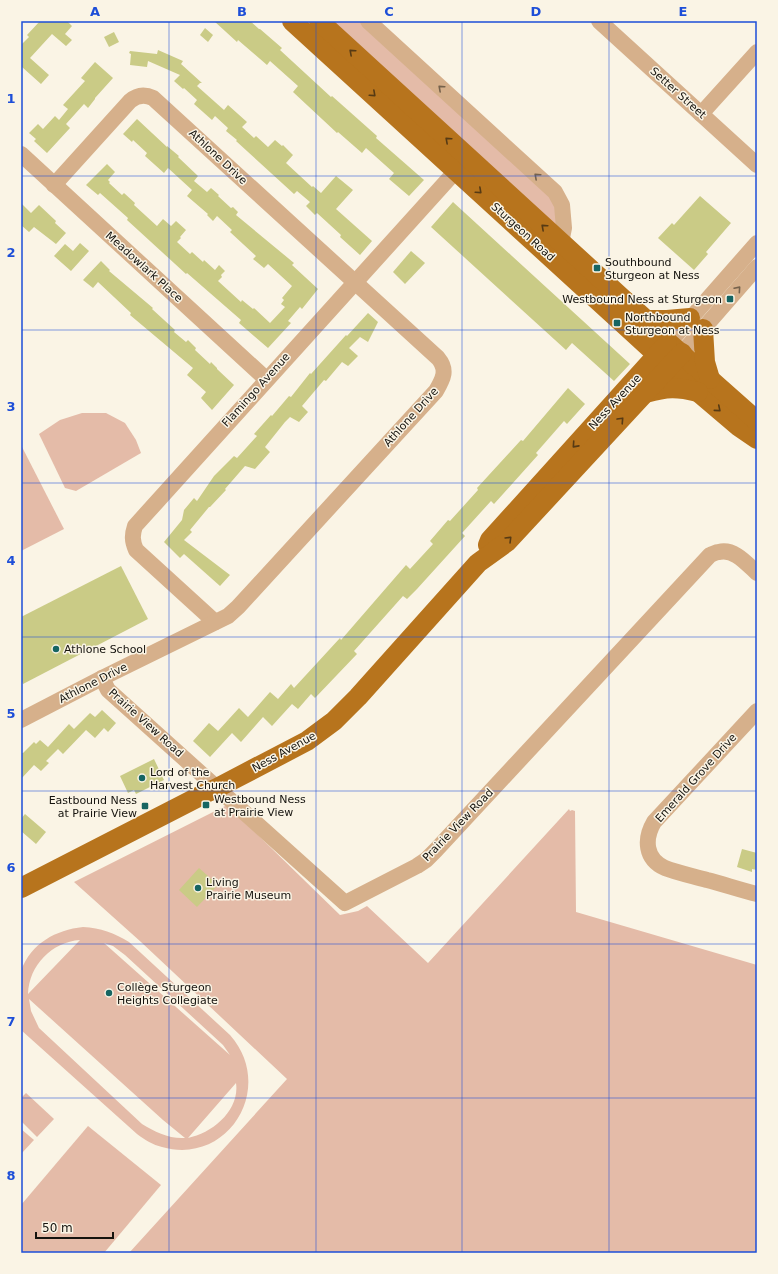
<svg xmlns="http://www.w3.org/2000/svg" width="778" height="1274" font-family="'DejaVu Sans',sans-serif">
<rect width="100%" height="100%" fill="#faf4e5"/>
<g fill="#e4bba8" fill-rule="evenodd">
<polygon points="292,21 368,21 555,192 561,243"/>
<polygon points="82,413 106,413 125,423 136,440 141,453 76,491 65,488 39,434 60,420"/>
<polygon points="21,445 64,529 21,551"/>
<polygon points="227,805 340,915 358,911 367,906 428,963 569,809 570,811 572,810 575,811 576,912 757,965 757,1253 129,1253 287,1079 141,942 74,882"/>
<path d="M83 927C101 928 114 933 129 942L230 1035C276 1087 229 1166 162 1147 153 1145 145 1140 137 1134L21 1030V971C31 943 56 930 83 927ZM80 940 28 994C29 965 52 942 80 940ZM104 943 113 946 125 955 223 1045 230 1055ZM29 999 163 1120 185 1138C169 1139 155 1132 142 1124L39 1028 31 1011ZM236 1083C240 1110 213 1133 188 1138Z"/>
<polygon points="26,1093 54,1119 37,1137 21,1121 21,1098"/>
<polygon points="88,1126 161,1185 104,1253 23,1253 21,1252 21,1205"/>
<polygon points="21,1129 34,1140 21,1154"/>
</g>
<g fill="#cacb86">
<polygon points="40,21 67,21 72,26 65,34 72,40 66,46 52,34 30,58 49,75 41,84 22,67 21,68 21,45 29,37 27,35"/>
<polygon points="214,21 250,21 259,29 260,29 282,48 280,50 331,97 332,96 377,136 376,138 424,180 409,196 389,179 394,173 366,148 362,153 338,132 337,133 293,92 298,86 270,61 267,65 238,40 237,42"/>
<polygon points="205,28 213,35 208,42 200,35"/>
<polygon points="114,32 119,42 109,47 104,37"/>
<polygon points="158,50 183,61 181,64 202,83 200,83 197,86 224,110 228,105 247,122 242,127 254,138 256,136 268,147 275,140 282,146 283,145 293,155 286,163 312,187 313,186 321,193 336,176 353,190 336,209 372,241 360,255 340,237 341,235 317,213 315,215 306,206 310,202 297,191 294,194 236,141 237,140 226,131 228,128 215,116 212,120 194,104 197,100 184,88 183,89 174,81 180,75 148,61 147,67 130,65 131,54 129,53 130,51 157,54"/>
<polygon points="95,62 113,78 95,98 95,99 88,108 84,104 66,124 70,128 47,153 34,141 36,139 29,133 38,124 43,129 55,116 59,120 68,109 63,105 85,81 81,78"/>
<polygon points="137,119 167,147 167,146 179,156 178,157 198,176 194,181 207,192 211,188 219,195 218,196 231,208 233,207 238,212 236,215 294,263 292,265 318,289 302,309 300,307 288,321 291,323 268,348 239,323 241,320 187,273 186,274 127,220 128,218 100,193 98,195 86,185 107,164 115,172 108,180 110,182 109,183 122,195 124,193 135,203 134,205 157,226 163,219 171,226 176,221 186,230 180,237 181,238 177,242 190,254 192,252 203,262 204,260 215,270 219,265 225,271 221,275 222,277 218,281 241,302 242,300 253,309 254,308 270,323 285,307 281,304 284,300 282,298 292,286 268,264 264,268 253,259 256,256 230,232 232,230 217,216 213,221 207,215 208,214 187,196 192,190 168,168 164,173 145,156 147,153 133,140 132,142 123,134"/>
<polygon points="700,196 731,223 706,252 708,254 694,270 658,238 672,223 674,225"/>
<polygon points="453,202 630,364 614,381 572,343 566,350 431,227"/>
<polygon points="21,203 31,213 39,205 56,221 55,223 66,233 56,244 34,227 29,232 21,225"/>
<polygon points="80,243 89,251 71,271 54,256 65,244 73,251"/>
<polygon points="411,251 425,263 405,284 393,272"/>
<polygon points="101,261 110,270 109,271 153,308 152,309 175,330 174,332 186,342 188,340 196,348 195,350 210,364 211,362 217,368 217,369 234,385 212,410 201,398 206,392 187,375 193,368 130,315 131,313 98,282 93,288 83,280"/>
<polygon points="368,313 378,322 368,342 360,337 349,348 358,356 348,366 342,362 326,381 324,380 302,406 308,412 299,422 290,417 285,422 265,447 270,452 255,469 245,466 225,489 226,490 210,507 209,507 190,530 192,532 184,540 230,575 220,586 184,554 180,558 164,542 182,520 184,510 194,498 197,501 214,476 234,456 237,458 257,436 254,434 271,415 272,416 289,396 291,397 310,373 311,374 346,335 347,336"/>
<polygon points="568,388 585,404 567,424 564,421 536,453 538,455 494,504 491,501 462,533 465,536 417,589 407,599 403,596 354,651 357,654 315,698 311,694 298,709 292,704 272,726 263,717 241,742 232,733 210,757 193,741 209,723 218,731 239,708 248,717 270,692 278,699 291,684 294,688 340,638 341,640 406,565 410,569 433,544 430,541 448,520 450,521 478,490 477,488 521,440 523,441"/>
<polygon points="121,566 148,619 23,684 21,679 21,617"/>
<polygon points="102,710 116,723 108,732 104,728 95,738 86,730 63,754 58,749 46,761 49,763 41,771 34,765 21,779 21,753 23,753 34,742 36,744 40,740 48,747 69,724 74,729 90,713 95,717"/>
<polygon points="154,759 164,780 136,794 134,790 128,793 120,776"/>
<polygon points="25,814 46,832 36,844 21,831 21,819"/>
<polygon points="742,849 757,853 757,870 752,869 752,872 737,867"/>
<polygon points="199,868 218,885 197,907 179,890"/>
</g>
<g fill="none" stroke-linecap="round" stroke-linejoin="round">
<g stroke="#d6b08b" stroke-width="16">
<polyline points="368,21 555,192 562,205 564,228 561,243"/>
<polyline points="599,21 757,165"/>
<polyline points="701,114 757,52"/>
<polyline points="21,154 266,379"/>
<polyline points="669,343 757,243"/>
<polyline points="682,353 757,267"/>
<path d="M215 622 136 550C132 541 132 535 135 526L463 163"/>
<path d="M102 678 108 690 345 903 417 866 426 860 436 850 710 555C713 554 716 552 719 552 734 548 747 564 757 573"/>
<path d="M757 711 654 822C644 839 645 859 665 868 678 873 693 876 707 880 723 884 740 890 757 894"/>
<path d="M21 720 102 678 228 616 238 607 436 391C443 379 448 370 438 358L153 98C145 94 137 95 130 101L54 185"/>
</g>
<g stroke="#b7741d" stroke-width="20">
<polyline points="292,21 698,392 738,426 757,439"/>
<polyline points="319,21 646,320 669,343 757,421"/>
<polyline points="646,320 667,320 690,318"/>
<polyline points="703,329 705,362 710,379"/>
<path d="M646 393C667 387 677 387 698 392"/>
<polyline points="488,545 490,540 667,344"/>
<polyline points="21,888 206,793 217,788 307,741 334,721 358,697 478,563 507,542 682,353"/>
</g>
</g>
<defs><path id="oneway-chevron" d="M-2-3.5L2.5 0L-2 3.5" fill="none" stroke-width="1.6" stroke-linecap="round" stroke-linejoin="round"/></defs>
<g stroke="#563a14">
<use href="#oneway-chevron" transform="translate(352 52) rotate(-138)"/>
<use href="#oneway-chevron" transform="translate(373 94) rotate(42)"/>
<use href="#oneway-chevron" transform="translate(448 140) rotate(-138)"/>
<use href="#oneway-chevron" transform="translate(479 191) rotate(42)"/>
<use href="#oneway-chevron" transform="translate(544 227) rotate(-138)"/>
<use href="#oneway-chevron" transform="translate(718 409) rotate(40)"/>
<use href="#oneway-chevron" transform="translate(621 420) rotate(-47)"/>
<use href="#oneway-chevron" transform="translate(575 445) rotate(132)"/>
<use href="#oneway-chevron" transform="translate(509 539) rotate(-45)"/>
</g>
<g stroke="#76624c">
<use href="#oneway-chevron" transform="translate(441 88) rotate(-138)"/>
<use href="#oneway-chevron" transform="translate(537 176) rotate(-138)"/>
<use href="#oneway-chevron" transform="translate(738 289) rotate(-49)"/>
</g>
<path fill="none" stroke="#1d4ed8" stroke-width="1" stroke-opacity="0.55" d="M169 21V1253M316 21V1253M462 21V1253M609 21V1253M21 176H757M21 330H757M21 483H757M21 637H757M21 791H757M21 944H757M21 1098H757"/>
<g fill="#166562" stroke="#faf4e5" stroke-width="1.5">
<rect x="593" y="264" width="8" height="8" rx="2"/>
<rect x="726" y="295" width="8" height="8" rx="2"/>
<rect x="613" y="319" width="8" height="8" rx="2"/>
<circle cx="56" cy="649" r="4"/>
<circle cx="142" cy="778" r="4"/>
<rect x="202" y="801" width="8" height="8" rx="2"/>
<rect x="141" y="802" width="8" height="8" rx="2"/>
<circle cx="198" cy="888" r="4"/>
<circle cx="109" cy="993" r="4"/>
</g>
<g text-anchor="middle" dominant-baseline="central" stroke-width="3" stroke-linejoin="round" paint-order="stroke">
<g font-size="11" fill="#15130e" stroke="#faf4e5">
<text transform="translate(678 93) rotate(42)">Setter Street</text>
<text transform="translate(218 157) rotate(43)">Athlone Drive</text>
<text transform="translate(523 232) rotate(42)">Sturgeon Road</text>
<text transform="translate(144 267) rotate(42)">Meadowlark Place</text>
<text transform="translate(256 390) rotate(-48)">Flamingo Avenue</text>
<text transform="translate(615 402) rotate(-47)">Ness Avenue</text>
<text transform="translate(411 417) rotate(-48)">Athlone Drive</text>
<text transform="translate(93 683) rotate(-27)">Athlone Drive</text>
<text transform="translate(146 723) rotate(42)">Prairie View Road</text>
<text transform="translate(284 752) rotate(-29)">Ness Avenue</text>
<text transform="translate(696 778) rotate(-48)">Emerald Grove Drive</text>
<text transform="translate(458 825) rotate(-46)">Prairie View Road</text>
</g>
<g font-size="11" fill="#15130e" stroke="#faf4e5" text-anchor="start">
<text x="605" y="262">Southbound<tspan x="605" dy="13">Sturgeon at Ness</tspan></text>
<text x="722" y="299" text-anchor="end">Westbound Ness at Sturgeon</text>
<text x="625" y="317">Northbound<tspan x="625" dy="13">Sturgeon at Ness</tspan></text>
<text x="64" y="649">Athlone School</text>
<text x="150" y="772">Lord of the<tspan x="150" dy="13">Harvest Church</tspan></text>
<text x="214" y="799">Westbound Ness<tspan x="214" dy="13">at Prairie View</tspan></text>
<text x="137" y="800" text-anchor="end">Eastbound Ness<tspan x="137" dy="13">at Prairie View</tspan></text>
<text x="206" y="882">Living<tspan x="206" dy="13">Prairie Museum</tspan></text>
<text x="117" y="987">Collège Sturgeon<tspan x="117" dy="13">Heights Collegiate</tspan></text>
</g>
</g>
<rect width="778" height="1274" fill="none" stroke="#faf4e5" stroke-width="44"/>
<path d="M36 1232v6h77v-6" fill="none" stroke="#15130e" stroke-width="2"/>
<text x="42" y="1232" font-size="12" fill="#15130e" stroke="#faf4e5" stroke-width="3" paint-order="stroke">50 m</text>
<rect x="22" y="22" width="734" height="1230" fill="none" stroke="#1d4ed8" stroke-width="1.5"/>
<g font-size="13" text-anchor="middle" font-weight="bold" fill="#1d4ed8">
<text x="95" y="16">A</text>
<text x="242" y="16">B</text>
<text x="389" y="16">C</text>
<text x="536" y="16">D</text>
<text x="683" y="16">E</text>
<text x="11" y="103">1</text>
<text x="11" y="257">2</text>
<text x="11" y="411">3</text>
<text x="11" y="565">4</text>
<text x="11" y="718">5</text>
<text x="11" y="872">6</text>
<text x="11" y="1026">7</text>
<text x="11" y="1180">8</text>
</g>
</svg>
